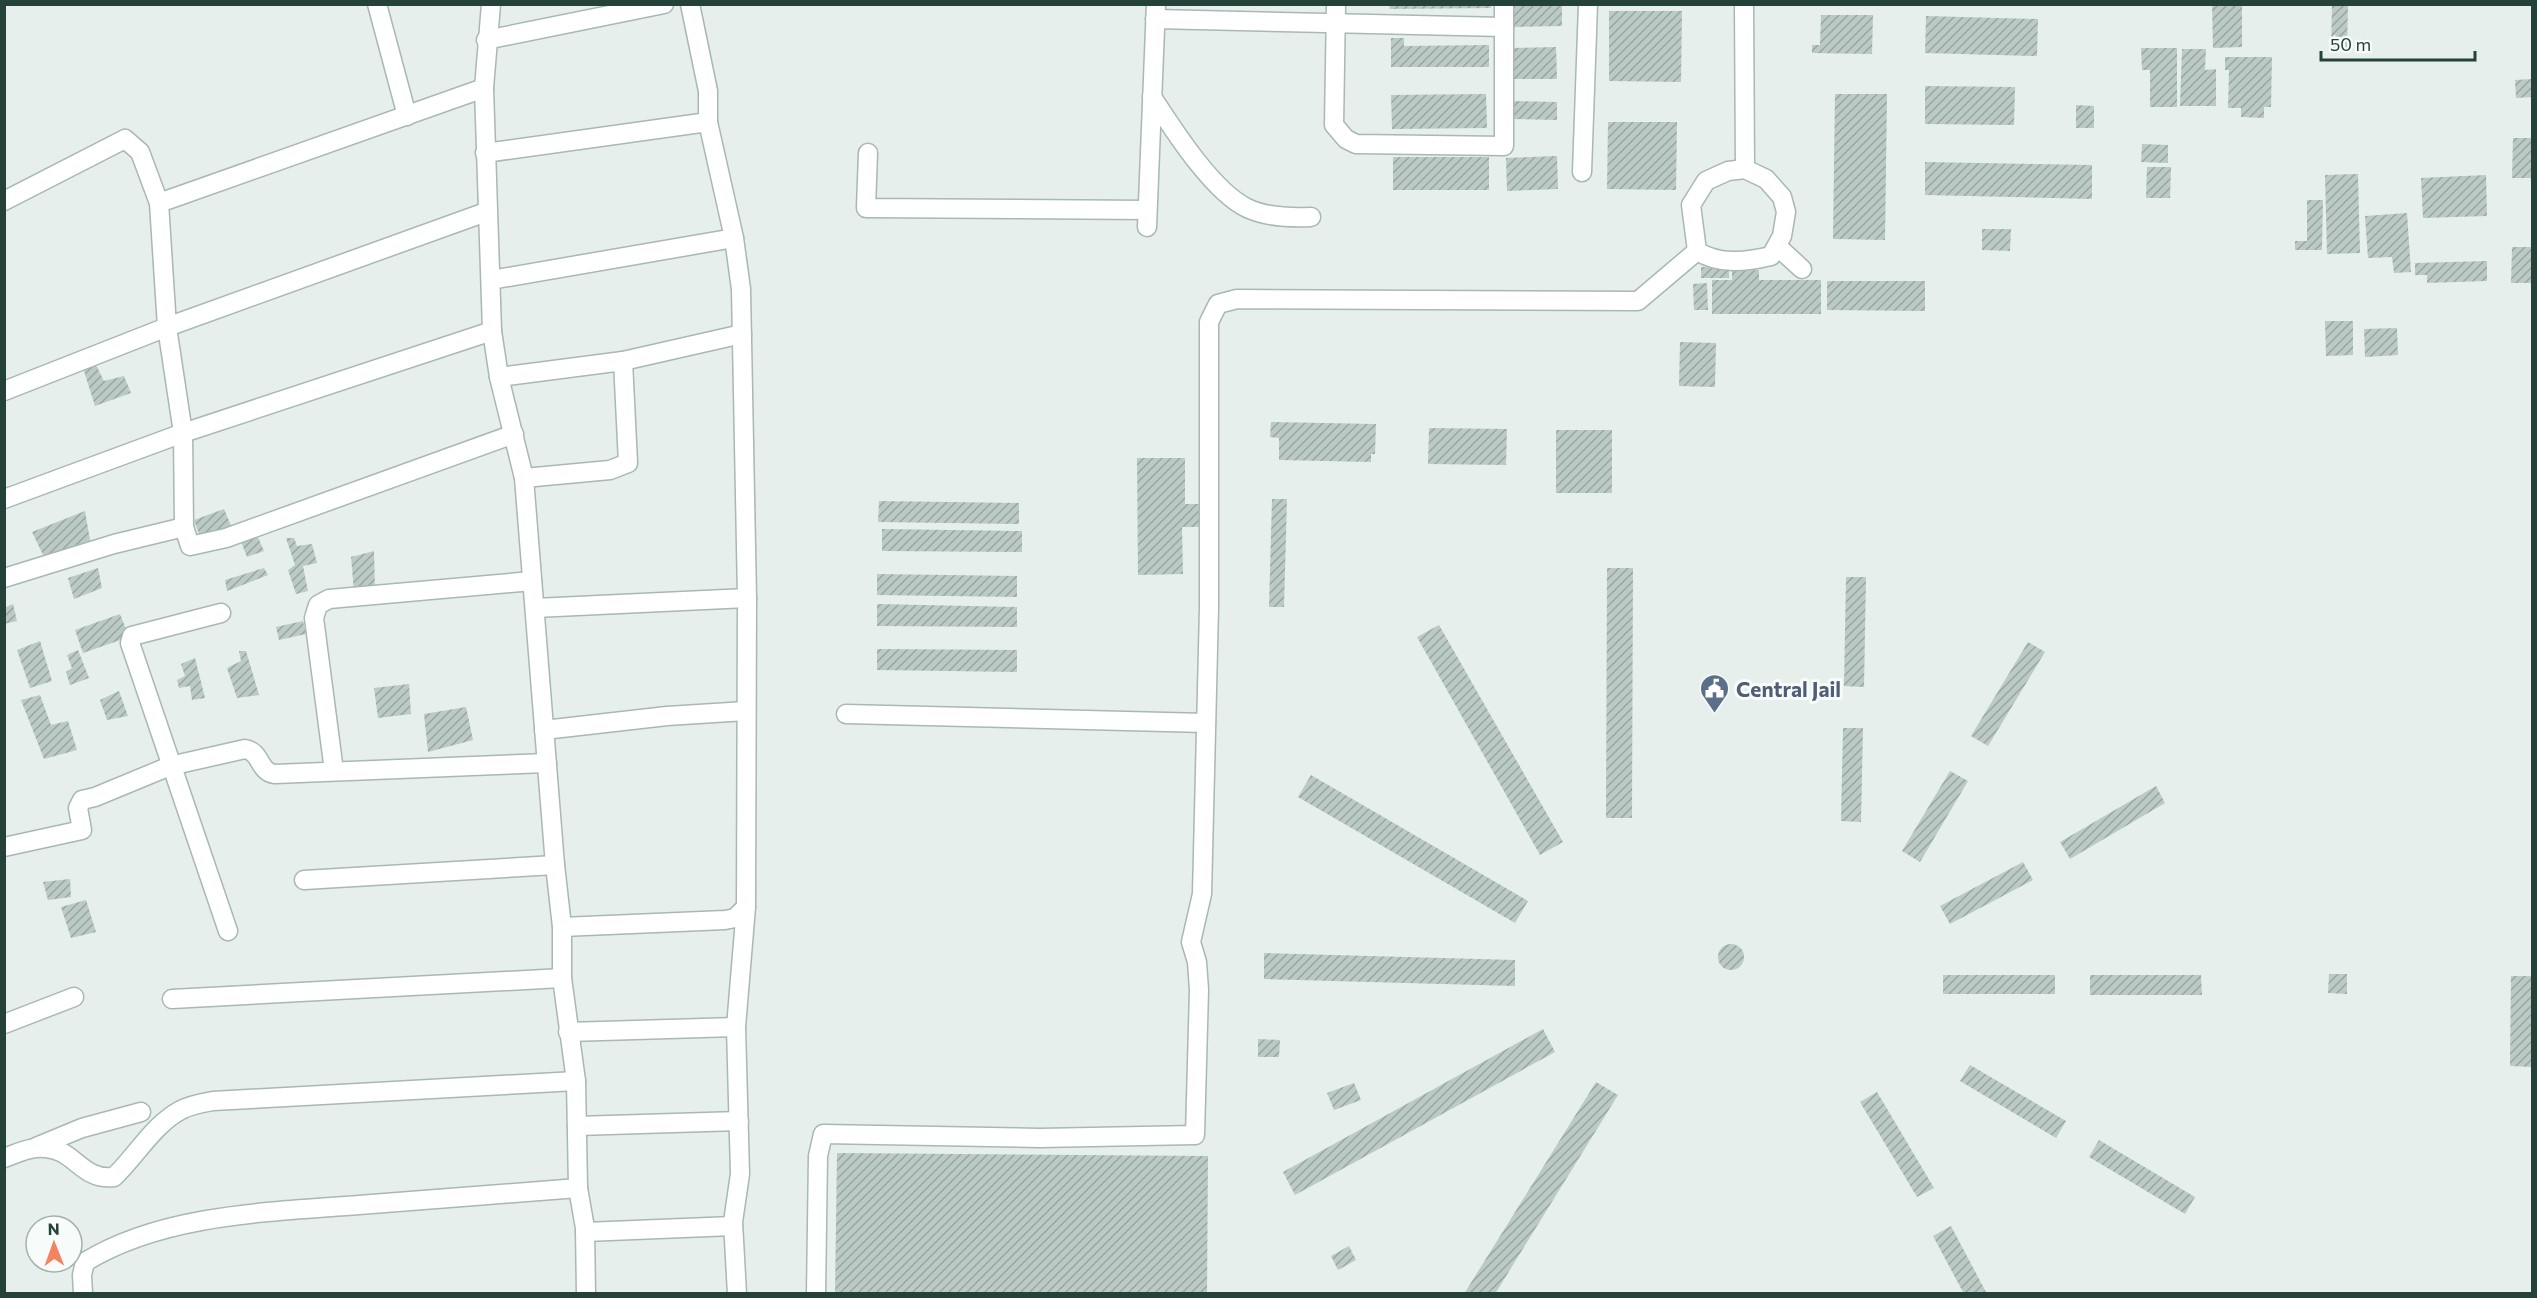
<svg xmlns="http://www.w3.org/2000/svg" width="2537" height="1298" font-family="Commissioner,sans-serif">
<defs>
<pattern id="building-hatch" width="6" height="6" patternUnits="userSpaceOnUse" patternTransform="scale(1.5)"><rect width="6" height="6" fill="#bbcac4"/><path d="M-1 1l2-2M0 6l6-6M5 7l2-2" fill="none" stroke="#98a6a0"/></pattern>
</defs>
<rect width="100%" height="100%" fill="#e6efeb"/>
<g fill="url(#building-hatch)">
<polygon points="1389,4 1490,4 1491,8 1390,9"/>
<polygon points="1510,4 1562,4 1562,26 1510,27"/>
<polygon points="2212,4 2242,4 2242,47 2213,48"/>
<polygon points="2332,4 2348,4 2347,51 2331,50"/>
<polygon points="1609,11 1682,11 1681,82 1609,81"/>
<polygon points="1821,15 1873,15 1872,54 1812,53 1812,45 1820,45"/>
<polygon points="1926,16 2038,19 2037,56 1925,53"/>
<polygon points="1391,38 1404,38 1404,46 1489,45 1489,67 1391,67"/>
<polygon points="1556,47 1557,79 1510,79 1509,48"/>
<polygon points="2141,48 2177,48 2177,107 2150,107 2150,70 2142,70"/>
<polygon points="2182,49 2206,49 2205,70 2216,69 2216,106 2180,106"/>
<polygon points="2225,57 2272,57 2271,107 2264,107 2264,118 2241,117 2241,108 2228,108 2229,70 2225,70"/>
<polygon points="2532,79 2532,97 2516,98 2515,80"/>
<polygon points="1925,86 2015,87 2014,125 1925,124"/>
<polygon points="1486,94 1487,128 1392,129 1391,95"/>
<polygon points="1835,94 1887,94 1885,240 1833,239"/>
<polygon points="1510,101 1557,102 1557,120 1510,119"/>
<polygon points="2076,105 2094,106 2094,128 2076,128"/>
<polygon points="1608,122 1677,122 1676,190 1607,189"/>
<polygon points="2513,138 2532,138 2532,178 2512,178"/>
<polygon points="2142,144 2168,145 2168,163 2141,162"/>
<polygon points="1557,156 1558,189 1507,191 1506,158"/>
<rect x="1393" y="157" width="96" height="33"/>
<polygon points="1925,162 2092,165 2092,199 1925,195"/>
<polygon points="2147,167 2171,167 2170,198 2146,198"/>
<polygon points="2358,174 2360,253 2327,254 2325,175"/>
<polygon points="2486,175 2487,216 2423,218 2421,178"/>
<polygon points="2307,200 2323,200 2322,250 2295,250 2295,241 2307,241"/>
<polygon points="2407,213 2411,272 2394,273 2392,257 2368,258 2365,216"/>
<polygon points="1982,229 2011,229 2010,251 1982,250"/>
<polygon points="2512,247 2532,247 2532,283 2511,283"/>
<polygon points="2487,261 2487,281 2427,283 2427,275 2415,275 2415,263"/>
<rect x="1701" y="267" width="28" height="11"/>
<polygon points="1759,270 1759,280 1821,280 1821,314 1712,314 1712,280 1732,280 1732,271"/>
<polygon points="1827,281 1925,281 1925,311 1827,310"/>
<polygon points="1707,283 1708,310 1694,310 1693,284"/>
<polygon points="2325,321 2353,321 2353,355 2326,356"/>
<polygon points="2397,328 2398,355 2365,357 2364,329"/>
<polygon points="1680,342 1716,343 1715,387 1679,386"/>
<polygon points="95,363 104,381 124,376 131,393 95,406 83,368"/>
<polygon points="1271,422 1376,424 1375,454 1371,454 1371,462 1279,460 1279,438 1270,437"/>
<polygon points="1429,428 1507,429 1506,465 1428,464"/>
<rect x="1556" y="430" width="56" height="63"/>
<polygon points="1137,458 1185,458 1185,504 1199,504 1199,527 1182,527 1183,574 1138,575"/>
<polygon points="1272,499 1287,499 1284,607 1269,607"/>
<polygon points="879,501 1019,503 1019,524 878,522"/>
<polygon points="224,509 232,528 200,537 194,520"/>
<polygon points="85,511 90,540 45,559 32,532"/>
<polygon points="882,529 1022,531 1022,552 882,551"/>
<polygon points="256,533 264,551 247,557 240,539"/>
<polygon points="286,538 294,538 297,546 312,544 317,563 303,566 308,591 296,594 288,570 295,565"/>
<polygon points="374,551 375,589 354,592 351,557"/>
<polygon points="98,568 102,588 74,599 68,578"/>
<polygon points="264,568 268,575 227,591 225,580"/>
<polygon points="1607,568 1633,568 1632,818 1606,818"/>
<polygon points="877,574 1017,576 1017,597 877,595"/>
<polygon points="1846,577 1866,577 1864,687 1844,686"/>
<polygon points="13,604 17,621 4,624 4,608"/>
<polygon points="877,604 1017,607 1017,627 877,626"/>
<polygon points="120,614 129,637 83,653 75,630"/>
<polygon points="303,621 306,634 279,640 276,627"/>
<polygon points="1439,625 1563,842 1540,855 1417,637"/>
<polygon points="40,641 52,681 30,688 17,650"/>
<polygon points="2028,642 2045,652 1988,746 1971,736"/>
<polygon points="877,649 1017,650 1017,672 877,670"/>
<polygon points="78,650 89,678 70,685 66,672 72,668 67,655"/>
<polygon points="239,651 246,651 259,695 237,698 227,668 241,661"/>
<polygon points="195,658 205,698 192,700 190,686 179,688 177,680 185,676 181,664"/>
<polygon points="409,684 411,714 378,718 374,688"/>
<polygon points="119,691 128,716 107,720 100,700"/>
<polygon points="40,695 51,725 68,721 77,750 44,759 21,700"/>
<polygon points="466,707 473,740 428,752 424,714"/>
<polygon points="1843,728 1863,728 1861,822 1841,821"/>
<polygon points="1950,771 1968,781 1920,862 1902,851"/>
<polygon points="1311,775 1528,901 1515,923 1298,797"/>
<polygon points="2156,786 2165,803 2070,859 2060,842"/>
<polygon points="2023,862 2033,880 1950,924 1940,906"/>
<polygon points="70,879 71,897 48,900 43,882"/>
<polygon points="86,900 96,932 71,938 61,907"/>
<circle cx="1731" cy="957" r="13"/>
<polygon points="1264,953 1515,960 1515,986 1264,979"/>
<polygon points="2329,974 2347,974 2347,994 2328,993"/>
<rect x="1943" y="975" width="112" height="19"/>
<polygon points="2090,975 2201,975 2202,995 2090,995"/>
<polygon points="2511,976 2532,976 2532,1067 2510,1066"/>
<polygon points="1543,1029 1555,1052 1295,1195 1283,1172"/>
<polygon points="1258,1039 1280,1040 1279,1057 1258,1057"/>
<polygon points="1970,1065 2066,1121 2056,1138 1960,1081"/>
<polygon points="1596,1082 1618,1095 1495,1294 1464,1294"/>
<polygon points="1354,1083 1361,1100 1334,1110 1327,1093"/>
<polygon points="1877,1092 1934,1188 1917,1197 1860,1102"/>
<polygon points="2099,1140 2195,1197 2185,1214 2089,1157"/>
<polygon points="837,1153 1208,1156 1207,1294 835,1294"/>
<polygon points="1951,1226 1987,1294 1964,1294 1933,1236"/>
<polygon points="1349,1246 1356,1260 1338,1270 1331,1256"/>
</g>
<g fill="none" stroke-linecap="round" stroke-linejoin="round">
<defs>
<g id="minor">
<polyline points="377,4 407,116"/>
<polyline points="491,4 484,88 492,331 499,377 524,478 555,865 562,927 562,978 576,1081 578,1188 585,1228 586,1294"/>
<polyline points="690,4 708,91 708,122 734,238 741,289 747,598 746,907 736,1027 740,1174 733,1222 737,1294"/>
<polyline points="1336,4 1334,125 1346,139 1356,144 1504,146 1504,4"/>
<polyline points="1744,4 1745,169"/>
<polyline points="1155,19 1504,27"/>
<polyline points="486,40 664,4"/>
<path d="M1152 97C1173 129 1212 191 1247 208 1266 217 1290 218 1311 217"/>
<polyline points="485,153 708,122"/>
<polyline points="868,153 866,208 1147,210"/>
<polyline points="1582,172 1588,4"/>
<polyline points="4,201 125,139 140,152 159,203 167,327 183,433 184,527"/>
<polyline points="159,203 484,88"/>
<polyline points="1147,227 1156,4"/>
<polyline points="1777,246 1802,269"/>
<polyline points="491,280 734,238"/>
<polyline points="499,377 623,361 742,334"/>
<polyline points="4,391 167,327 486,212"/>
<polyline points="524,478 610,470 628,463 623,361"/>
<polyline points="4,499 183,433 492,331"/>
<polyline points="4,578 114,544 184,527 190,546 226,538 514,434"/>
<polyline points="535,608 747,598"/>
<polyline points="221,613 132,636 130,643 228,931"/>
<polyline points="846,714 1206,723"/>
<polyline points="544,730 667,716 746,711"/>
<polyline points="334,771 314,618 318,605 329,599 532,581"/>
<path d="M4 847 82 830 78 808 82 800 95 797 170 766 245 749C262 752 258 772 275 774L547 763"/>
<polyline points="304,880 555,865"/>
<polyline points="562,927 725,920 735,918 746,907"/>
<polyline points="172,999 562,978"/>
<polyline points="4,1024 74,997"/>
<polyline points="568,1032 736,1027"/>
<polyline points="577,1126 739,1121"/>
<polyline points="36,1147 82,1128 141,1112"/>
<path d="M4 1158C18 1153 32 1146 46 1148 75 1150 82 1181 114 1177 136 1156 154 1124 181 1110 190 1105 202 1103 213 1101L576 1081"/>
<polyline points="585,1232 733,1226"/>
<path d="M83 1294 82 1275 85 1262C163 1214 270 1212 359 1205 432 1199 505 1194 578 1188"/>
<path d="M816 1294 818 1156 823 1134 1040 1138 1195 1135 1199 990 1197 962 1191 942 1202 894 1209 608V322L1218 304 1237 299 1638 301 1697 251 1691 205 1706 181 1728 171 1745 169 1766 179 1782 197 1786 212 1782 236 1771 256C1746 262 1719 265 1697 251"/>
</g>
</defs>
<use href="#minor" stroke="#a8b8b2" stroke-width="21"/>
<use href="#minor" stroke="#fff" stroke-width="18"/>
</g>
<defs>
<symbol id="civic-pin" viewBox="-11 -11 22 30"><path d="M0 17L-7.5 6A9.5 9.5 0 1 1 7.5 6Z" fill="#5c6f8a" stroke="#f7fbf9"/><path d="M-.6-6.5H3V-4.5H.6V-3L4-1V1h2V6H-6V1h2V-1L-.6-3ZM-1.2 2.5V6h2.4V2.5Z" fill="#fff"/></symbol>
</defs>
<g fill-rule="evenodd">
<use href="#civic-pin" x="1698" y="672" width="33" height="45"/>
</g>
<g text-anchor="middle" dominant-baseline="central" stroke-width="6" stroke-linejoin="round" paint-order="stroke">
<g font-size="21" font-weight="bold" fill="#4e5e75" stroke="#f7fbf9" text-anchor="start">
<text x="1736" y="688">Central Jail</text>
</g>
</g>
<rect width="2537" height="1298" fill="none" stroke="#24423a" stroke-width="12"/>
<g transform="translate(54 1244) rotate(359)"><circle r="28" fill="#f7fbf9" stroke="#a3b1ad" stroke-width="1.5"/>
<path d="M0-4.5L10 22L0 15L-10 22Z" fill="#f4845f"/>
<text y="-9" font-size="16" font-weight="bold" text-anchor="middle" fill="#24423a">N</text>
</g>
<path d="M2321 51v9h154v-9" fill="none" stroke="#24423a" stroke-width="3"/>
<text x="2330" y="51" font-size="18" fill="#24423a" stroke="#f7fbf9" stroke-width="4.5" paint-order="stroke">50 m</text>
</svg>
